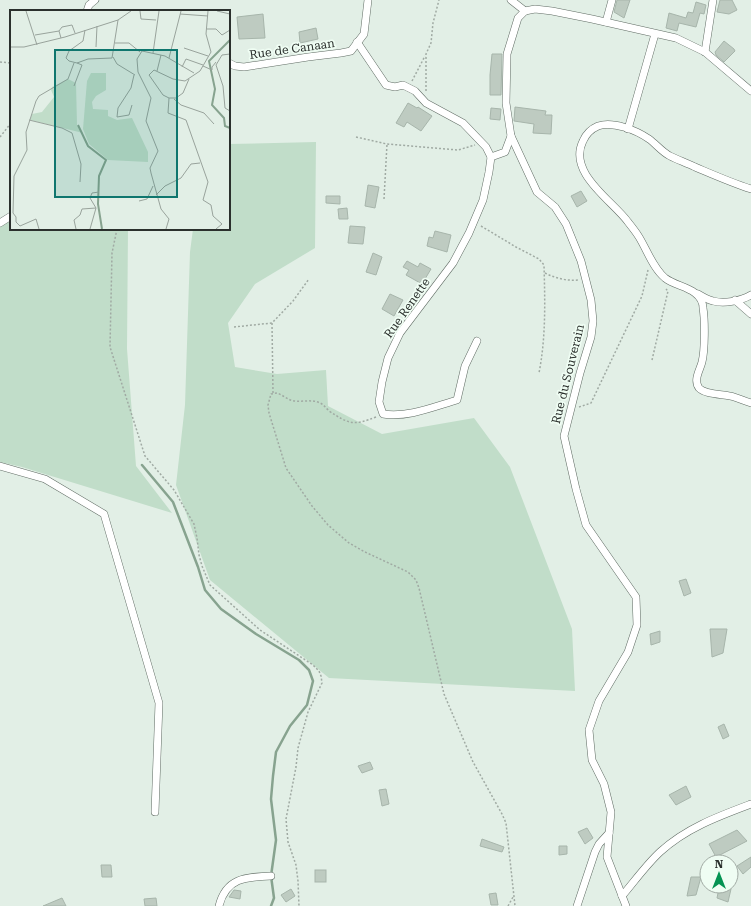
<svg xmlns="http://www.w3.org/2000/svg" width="751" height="906" font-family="'Roboto Serif',serif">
<rect width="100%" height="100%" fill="#e2efe6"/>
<g fill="#c1ddc9">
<polygon points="316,142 315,248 255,284 228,323 235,367 277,374 326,370 328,406 382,434 474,418 510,467 572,629 575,691 329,678 210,580 176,485 185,405 190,252 193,229 229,229 229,144"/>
<polygon points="11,215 11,229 128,229 127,349 136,466 172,513 22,467 0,462 0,220"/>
</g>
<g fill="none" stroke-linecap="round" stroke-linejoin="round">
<polyline stroke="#87a38f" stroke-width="2.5" points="142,465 173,502 198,567 205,590 221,609 256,634 299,660 309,670 313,681 307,705 290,726 276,752 273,776 271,799 276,840 271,876 274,898 271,906"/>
</g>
<g fill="#becbc1" stroke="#a7b5ab">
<polygon points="617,0 630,0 624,18 614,12"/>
<polygon points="720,0 732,0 737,10 729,14 717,12"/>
<polygon points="696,2 706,5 704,14 700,13 696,27 679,23 677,31 666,28 669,13 686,18 688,12 693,13"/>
<polygon points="263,14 265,38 239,39 237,17"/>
<polygon points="316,28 318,39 300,43 299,32"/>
<polygon points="724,41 734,49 735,51 724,62 716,55 715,52"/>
<polygon points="492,54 502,54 501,95 490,95 490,75"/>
<polygon points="408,103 417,108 418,107 432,116 421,131 407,122 404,127 396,123"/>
<polygon points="515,107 546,111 545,115 552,115 551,134 533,133 534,124 514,121"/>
<polygon points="491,108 501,109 500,120 490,119"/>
<polygon points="368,185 379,187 375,208 365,206"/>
<polygon points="581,191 587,201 577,207 571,196"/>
<polygon points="326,196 340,196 340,204 326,203"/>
<polygon points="347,208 348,219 339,219 338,209"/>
<polygon points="350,226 365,227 363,244 348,243"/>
<polygon points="435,231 451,235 447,252 427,246 429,237 433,238"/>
<polygon points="373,253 382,257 376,275 366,272"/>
<polygon points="407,261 418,267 420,263 431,269 422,284 406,275 409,270 403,267"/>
<polygon points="390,294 403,300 394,316 382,309"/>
<polygon points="686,579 691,593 684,596 679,581"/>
<polygon points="710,629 727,629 723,653 712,657"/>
<polygon points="660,631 660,642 651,645 650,634"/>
<polygon points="724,724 729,736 723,739 718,727"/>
<polygon points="370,762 373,769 362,773 358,766"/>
<polygon points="686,786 691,797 676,805 669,795"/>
<polygon points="386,789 389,804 382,806 379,790"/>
<polygon points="587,828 593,838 585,844 578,832"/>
<polygon points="737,830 747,841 716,857 709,844"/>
<polygon points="482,839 504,847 502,852 480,846"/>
<polygon points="559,846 567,846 567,854 559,855"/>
<polygon points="751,857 751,867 743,874 737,866"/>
<polygon points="101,865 111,865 112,877 102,877"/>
<rect x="315" y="870" width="11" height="12"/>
<polygon points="691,877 701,877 696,895 687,896"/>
<polygon points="719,888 731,889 728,902 717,898"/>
<polygon points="291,889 295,896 286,902 281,895"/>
<polygon points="234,890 241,891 240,899 229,897"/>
<polygon points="496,893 498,905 491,905 489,894"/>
<polygon points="62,898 66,906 43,906"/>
<polygon points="156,898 157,906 145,906 144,899"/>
</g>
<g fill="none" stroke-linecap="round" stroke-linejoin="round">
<defs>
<g id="street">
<polyline points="511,0 525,11"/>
<polyline points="87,11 89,5 95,0"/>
<polyline points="606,22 612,0"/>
<polyline points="357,42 386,85 395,87 403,85 415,91 426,103 463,123 486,147 491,157 505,152 511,136"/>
<polyline points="705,52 713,0"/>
<polyline points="229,63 235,66 244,67 308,57 341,53 351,51 364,34 368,0"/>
<polyline points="628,129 655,34"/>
<path d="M751 189C732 183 714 175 695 167 687 163 678 160 670 156 662 152 656 144 649 139 636 130 613 121 598 126 591 129 586 134 583 141 567 173 613 201 628 222 632 227 636 232 639 237 647 250 653 268 665 278 674 285 686 286 695 293 699 296 703 302 703 308 705 320 705 350 702 362 700 370 693 380 699 388 705 395 725 394 734 397 740 399 745 401 751 403"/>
<polyline points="0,223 11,216"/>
<path d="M698 294C703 297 708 300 713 301 724 304 741 301 751 295"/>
<polyline points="735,300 751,314"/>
<path d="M477 341 465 366 457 400C433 407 407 418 383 414L379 402 382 382 388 358 400 333 453 263 469 233 483 200 489 172 491 157"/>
<polyline points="0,466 45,479 104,514 159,703 155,812"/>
<path d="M622 896C634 882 646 865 660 852 686 828 719 816 751 804"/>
<path d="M219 906C226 878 245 877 271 876"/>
<polyline points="577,906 595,852 599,844 609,833"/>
<polyline points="626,906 607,857 611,812 604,784 592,760 589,730 599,701 628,652 637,625 636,597 586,525 576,489 564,436 580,373 591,337 593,321 591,300 581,261 566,224 555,207 537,192 511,136 506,103 507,54 518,18 525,11 535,9 552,11 592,19 676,38 705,52 751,91"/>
</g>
</defs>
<use href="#street" stroke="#606c64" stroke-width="8"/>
<g stroke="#a0aaa3" stroke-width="1.5" stroke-dasharray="2 2" stroke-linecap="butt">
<polyline points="0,62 11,63"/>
<polyline points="412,81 425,56"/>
<polyline points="426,91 426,54 431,43 433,23 439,0"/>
<polyline points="0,137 11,123"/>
<polyline points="356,137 387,144 458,150 475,145"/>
<polyline points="384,199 387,144"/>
<path d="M481 226 516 247 539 259 544 265C545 301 546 337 539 373"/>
<polyline points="117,229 112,253 110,347 145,456 174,490 194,524 197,538 199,555 202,566 210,585 260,630 313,665 319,671 321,676 322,683 308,712 298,748 296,767 286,819 288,842 296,865 298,881 299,906"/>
<path d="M545 273C555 278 566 281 578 280"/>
<polyline points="234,327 272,323"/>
<polyline points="652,360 668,291 666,289"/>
<polyline points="273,393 272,323 293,301 309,279"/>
<polyline points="579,407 591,403 642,296 648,270"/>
<path d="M376 417C353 426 349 424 329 411 326 408 323 404 320 403 312 399 303 402 294 401 288 400 283 395 277 393L271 394 268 405 269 413 286 468 312 506 328 525 349 543 365 552 408 572 416 580 419 588 444 694 473 762 502 814 506 823 515 906"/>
<polyline points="508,906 513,897"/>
</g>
<use href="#street" stroke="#fff" stroke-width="7"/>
</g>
<g text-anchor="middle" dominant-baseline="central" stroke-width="3.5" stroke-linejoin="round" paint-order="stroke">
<g font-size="12" fill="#2b302d" stroke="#effdf3">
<text transform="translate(292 49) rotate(-8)">Rue de Canaan</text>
<text transform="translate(407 308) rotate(-55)">Rue Renette</text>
<text transform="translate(568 374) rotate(-76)">Rue du Souverain</text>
</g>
</g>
<g transform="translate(10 10)">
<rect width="220" height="220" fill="#e2efe6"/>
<path d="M81 63H96V80L86 86 82 92 83 99 98 100V106L107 110 122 108 138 142V152L98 150 79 134 73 119 77 71ZM58 69 66 73 67 115 73 123 20 110 22 104 32 102 44 87 41 80 42 77Z" fill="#c1ddc9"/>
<path fill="none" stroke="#87a38f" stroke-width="2" d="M220 30 199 51 205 79 202 95 214 108 215 116 220 118M68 115 78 136 96 150 89 166 88 194 92 219"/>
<path fill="none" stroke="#99a39c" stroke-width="1" d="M16 1 27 35M130 1 131 9 146 10M198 1 196 24 201 42 190 61 175 71 163 69 144 60 139 65 153 85 159 88 158 103 176 110 198 172 193 190 201 195 203 206 212 214 206 219M207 1 220 4M170 4 198 6M197 19H206L212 25 220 20M75 20 73 31 59 41 56 48 59 51 67 53 78 49 102 48 108 10M25 25 49 21M51 28 49 21 52 17 62 15 65 23M105 33H119L130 42M0 37H14L55 27 108 10 121 1M86 37 87 16M174 38 198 46M143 43 149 1M220 44 212 45 206 55 213 76 215 98 220 101M103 47 107 54 125 65M159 48 171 1M193 56 202 60V57L206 52M172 57 176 49 193 55M147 61 151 45M64 76 72 55 67 53M159 88H166L173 83 179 69M164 89 171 95 194 103 204 114M122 95 119 105 107 107 108 98 121 78 124 65M19 110 52 118 62 123 71 154 70 172M146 185 155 176 171 168 181 154 190 153M129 191 137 189 143 176M29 219 26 209 10 216 6 212V207L3 203 4 166 17 140 16 122 26 91 29 86 58 69 64 53M66 219 64 210 70 205 72 199 86 198M80 219 86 198 80 188 82 183 89 182M156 219 159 209 151 199 141 163 140 158 148 141 136 111 141 88 128 62 127 49 132 41 155 46 184 63"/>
<path fill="#0f766e" fill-opacity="0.15" stroke="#0f766e" stroke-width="2" d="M45 40H167V187H45Z"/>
<rect width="220" height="220" fill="none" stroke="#2b302d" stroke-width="2"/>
</g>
<g transform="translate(719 874)"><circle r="19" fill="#effdf3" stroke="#a1aba4"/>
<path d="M0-3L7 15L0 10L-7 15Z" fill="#059353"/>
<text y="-6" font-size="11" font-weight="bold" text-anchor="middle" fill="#2b302d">N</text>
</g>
</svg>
